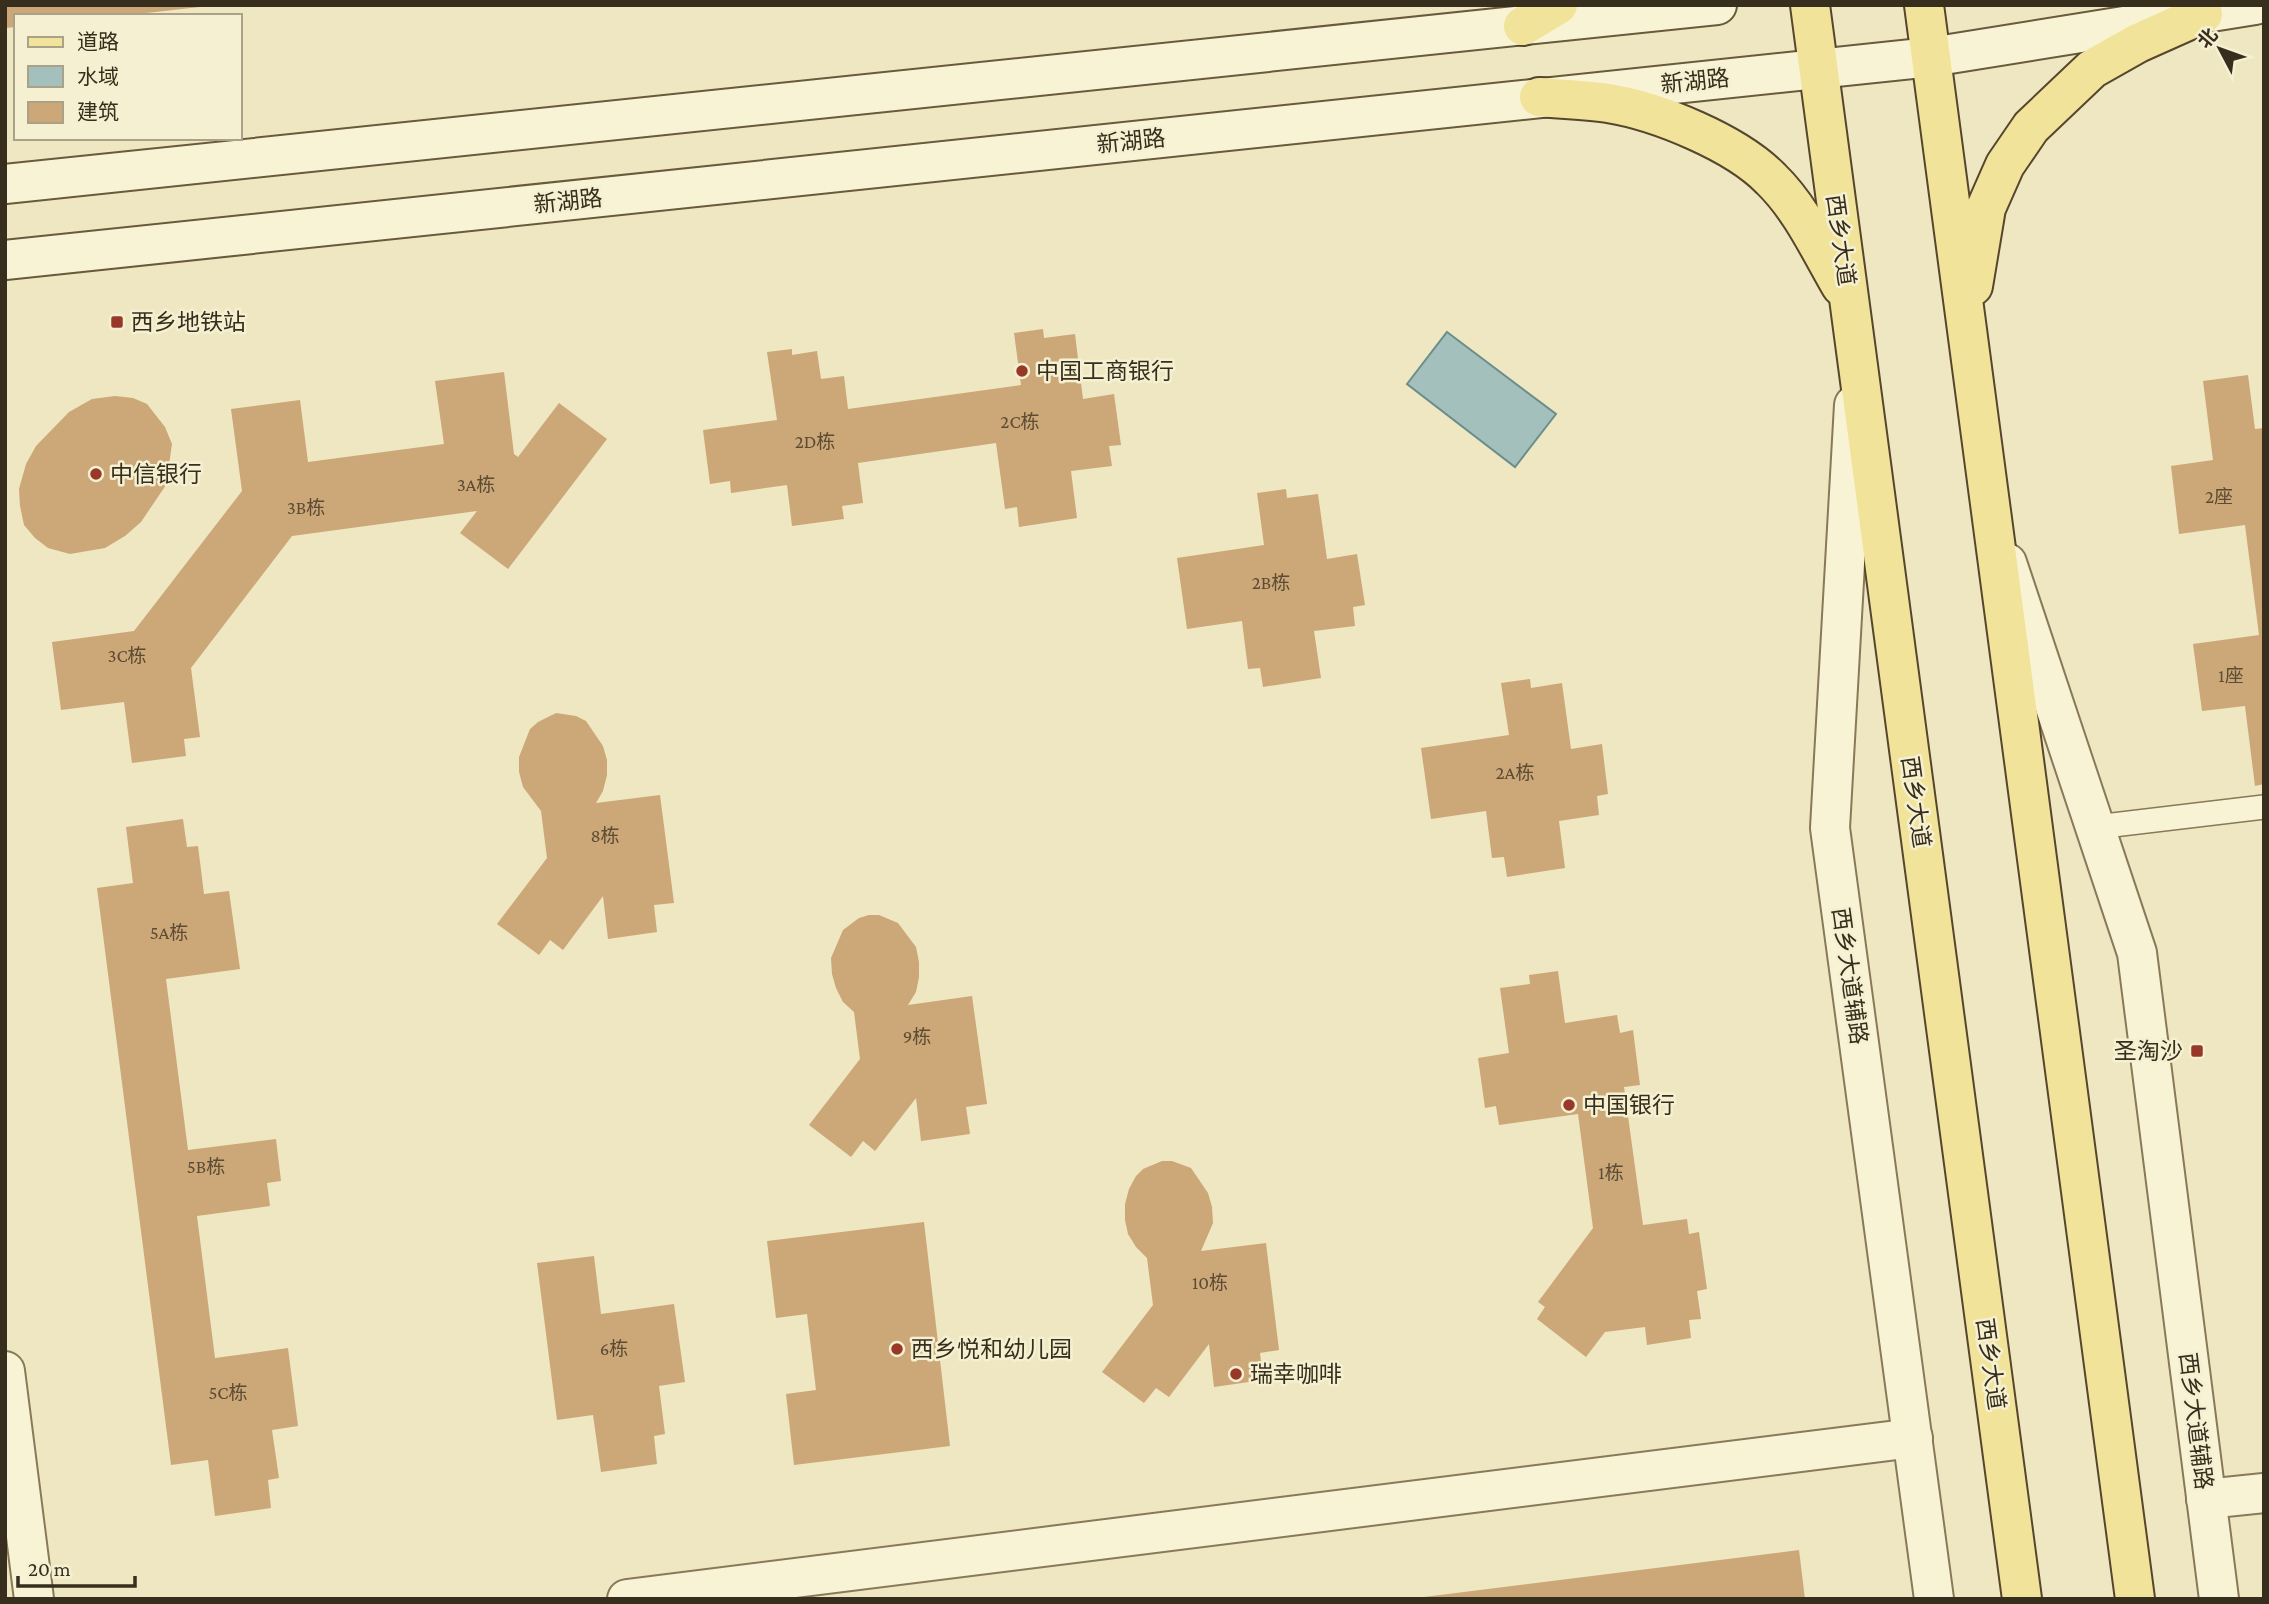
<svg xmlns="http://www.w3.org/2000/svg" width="2269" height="1604" font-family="'Crimson Pro','Noto Sans SC',serif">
<rect width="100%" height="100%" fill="#eee7c2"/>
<polygon fill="#a4c0bc" stroke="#6b8e8b" stroke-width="2" points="1447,332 1556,414 1515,467 1407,384"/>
<g fill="#cca778">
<polygon points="5,5 200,5 200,7 119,16 16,16 16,27 5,28"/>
<polygon points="1043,329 1044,338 1075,334 1083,399 1114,394 1121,445 1109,446 1112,466 1071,471 1077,518 1019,527 1017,507 1005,509 996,443 858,463 863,503 842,506 844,519 792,526 787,485 731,493 730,481 710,484 703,430 777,420 767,352 792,349 792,355 817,351 821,379 844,376 848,409 1021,385 1014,333"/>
<polygon points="504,372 514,454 518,457 559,403 607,439 508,569 460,533 477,511 292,536 191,668 200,737 184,739 186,756 132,763 124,702 61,710 52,642 134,631 242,491 231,409 300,400 308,462 444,444 435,381"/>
<polygon points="2248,375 2255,429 2264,428 2264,784 2255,786 2245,706 2202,711 2193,644 2259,635 2245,525 2179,534 2171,466 2213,460 2203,381"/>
<polygon points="115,396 133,398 147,404 165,427 172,444 166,485 141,522 125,536 105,548 70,554 48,548 35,538 24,525 20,506 19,489 26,464 36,446 69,412 92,399"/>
<polygon points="1286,489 1287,498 1318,494 1327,559 1357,554 1365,605 1353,607 1355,626 1314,631 1321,678 1263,687 1260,668 1248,669 1242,621 1187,629 1177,558 1264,545 1257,493"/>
<polygon points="1530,679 1531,688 1562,683 1571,749 1602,744 1608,794 1597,796 1599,815 1559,821 1565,868 1507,877 1504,857 1492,858 1486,811 1431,819 1421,748 1509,735 1501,683"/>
<polygon points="556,713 576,716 586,721 603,746 607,760 607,775 603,791 596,803 660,795 674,903 654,905 657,932 608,939 603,896 563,950 550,940 539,955 497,924 547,858 541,811 523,787 519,772 519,757 530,729 538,722"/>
<polygon points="183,819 187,847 198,846 204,894 229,891 240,969 166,979 188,1150 276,1139 281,1181 267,1183 270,1206 197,1216 215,1358 288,1348 298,1426 272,1430 279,1478 268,1480 271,1508 215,1516 208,1460 171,1465 97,888 133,883 126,827"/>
<polygon points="869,915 879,915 898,923 916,947 919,962 919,977 916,992 908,1005 972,996 987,1104 966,1107 970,1134 921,1141 916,1098 875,1151 863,1141 851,1157 809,1125 860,1059 854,1012 843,1002 836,988 832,974 831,958 843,930 859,918"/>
<polygon points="1558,971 1565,1023 1617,1015 1620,1033 1633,1030 1640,1085 1624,1087 1643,1225 1687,1219 1689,1234 1699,1232 1707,1289 1697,1291 1701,1319 1689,1320 1691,1338 1647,1345 1645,1327 1605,1332 1586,1357 1537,1319 1545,1307 1538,1302 1593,1228 1578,1114 1499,1125 1496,1106 1485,1108 1478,1058 1509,1053 1500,988 1530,984 1529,975"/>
<polygon points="1162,1161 1172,1161 1191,1168 1208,1193 1212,1207 1213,1223 1201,1251 1266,1243 1279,1350 1260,1353 1263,1380 1214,1387 1209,1344 1169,1397 1156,1388 1144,1403 1102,1372 1153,1305 1147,1258 1136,1247 1128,1234 1125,1220 1125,1204 1129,1189 1136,1176 1143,1169"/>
<polygon points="924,1222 950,1446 794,1465 786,1394 816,1390 807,1314 776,1318 767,1241"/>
<polygon points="594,1256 601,1314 674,1304 685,1382 659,1386 665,1434 654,1436 657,1464 601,1472 593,1415 557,1420 537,1263"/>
<polygon points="1799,1550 1805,1599 1424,1599 1424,1597"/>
</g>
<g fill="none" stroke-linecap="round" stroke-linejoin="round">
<defs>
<polyline id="service" points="2096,827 2264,807"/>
<g id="minor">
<polyline points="2206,1499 2264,1493"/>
<polyline points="627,1599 1913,1438"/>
</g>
<g id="tertiary">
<polyline points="1854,405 1830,828 1934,1599"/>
<polyline points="2007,563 2137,953 2219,1599"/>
<polyline points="5,1371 34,1599"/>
</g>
<g id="secondary">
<polyline points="5,184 1717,5"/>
<polyline points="5,260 1931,57 2255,5"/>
</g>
<g id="primary">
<polyline points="1810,5 2022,1599"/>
<polyline points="1924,5 2135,1599"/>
<polyline points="1523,26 1558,5"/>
<path d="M1539 97C1562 99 1586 100 1608 103 1658 111 1736 143 1771 179 1801 208 1820 250 1841 286"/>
<polyline points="1973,286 1986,208 2005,165 2031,127 2092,69 2138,43 2203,14"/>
</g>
</defs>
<use href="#service" stroke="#887959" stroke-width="26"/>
<use href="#minor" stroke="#887959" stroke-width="42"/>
<use href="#tertiary" stroke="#887959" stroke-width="42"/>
<use href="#secondary" stroke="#695a3c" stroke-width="42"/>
<use href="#primary" stroke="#55462d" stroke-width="42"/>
<use href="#service" stroke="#f9f3d5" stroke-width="23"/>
<use href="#minor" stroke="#f9f3d5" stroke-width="38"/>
<use href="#tertiary" stroke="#f9f3d5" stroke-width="38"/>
<use href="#secondary" stroke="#f9f3d5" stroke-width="38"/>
<use href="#primary" stroke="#f1e399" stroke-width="38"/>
</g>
<g fill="#973829" stroke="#f5f0d1" stroke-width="2.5">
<rect x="110" y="315" width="14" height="14" rx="3.5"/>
<circle cx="1022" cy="371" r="7"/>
<circle cx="96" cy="474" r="7"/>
<rect x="2190" y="1044" width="14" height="14" rx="3.5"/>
<circle cx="1569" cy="1105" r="7"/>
<circle cx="897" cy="1349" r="7"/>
<circle cx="1236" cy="1374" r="7"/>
</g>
<g text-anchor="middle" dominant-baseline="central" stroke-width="5" stroke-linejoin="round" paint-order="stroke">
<g font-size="19" fill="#5c4c34">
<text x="1020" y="421">2C栋</text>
<text x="815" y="441">2D栋</text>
<text x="476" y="484">3A栋</text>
<text x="2219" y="496">2座</text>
<text x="306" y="507">3B栋</text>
<text x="1271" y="582">2B栋</text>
<text x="127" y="655">3C栋</text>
<text x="2231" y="675">1座</text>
<text x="1515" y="772">2A栋</text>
<text x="605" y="835">8栋</text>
<text x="169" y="932">5A栋</text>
<text x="917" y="1036">9栋</text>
<text x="206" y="1166">5B栋</text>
<text x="1611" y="1172">1栋</text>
<text x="1210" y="1282">10栋</text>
<text x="614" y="1348">6栋</text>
<text x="228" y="1392">5C栋</text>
</g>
<g font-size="23" fill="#372e1d" stroke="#f5f0d1">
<text transform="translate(1695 81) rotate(-6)">新湖路</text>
<text transform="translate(1131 141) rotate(-6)">新湖路</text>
<text transform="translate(568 201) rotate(-6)">新湖路</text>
<text transform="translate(1841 240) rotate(82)">西乡大道</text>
<text transform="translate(1916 802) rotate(82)">西乡大道</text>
<text transform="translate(1850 976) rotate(82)">西乡大道辅路</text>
<text transform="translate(1991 1364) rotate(82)">西乡大道</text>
<text transform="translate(2196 1421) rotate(83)">西乡大道辅路</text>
</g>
<g font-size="23" fill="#372e1d" stroke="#f5f0d1" text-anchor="start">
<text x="131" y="322">西乡地铁站</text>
<text x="1036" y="371">中国工商银行</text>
<text x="110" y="474">中信银行</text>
<text x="2183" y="1051" text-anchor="end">圣淘沙</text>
<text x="1583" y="1105">中国银行</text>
<text x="911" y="1349">西乡悦和幼儿园</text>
<text x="1250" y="1374">瑞幸咖啡</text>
</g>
</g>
<rect width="2269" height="1604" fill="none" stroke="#372e1d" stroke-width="14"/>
<rect x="14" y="14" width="228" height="126" fill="#f5f0d1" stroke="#a9a289" stroke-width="2"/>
<rect x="28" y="37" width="35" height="10" fill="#f1e399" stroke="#a9a289" stroke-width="2"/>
<text x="77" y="49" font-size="21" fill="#372e1d">道路</text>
<rect x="28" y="66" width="35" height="21" fill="#a4c0bc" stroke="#a9a289" stroke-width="2"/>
<text x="77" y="84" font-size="21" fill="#372e1d">水域</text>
<rect x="28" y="102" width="35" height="21" fill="#cca778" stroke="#a9a289" stroke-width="2"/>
<text x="77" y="119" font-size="21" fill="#372e1d">建筑</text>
<g transform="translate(2220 49) rotate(311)" stroke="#f5f0d1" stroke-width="5" paint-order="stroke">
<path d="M0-5L12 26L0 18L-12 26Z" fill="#372e1d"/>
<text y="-10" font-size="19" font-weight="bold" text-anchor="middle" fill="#372e1d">北</text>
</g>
<path d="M18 1576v10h117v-10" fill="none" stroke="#372e1d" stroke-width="3.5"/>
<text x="28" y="1576" font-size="21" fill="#372e1d" stroke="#f5f0d1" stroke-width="5" paint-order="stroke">20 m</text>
</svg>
